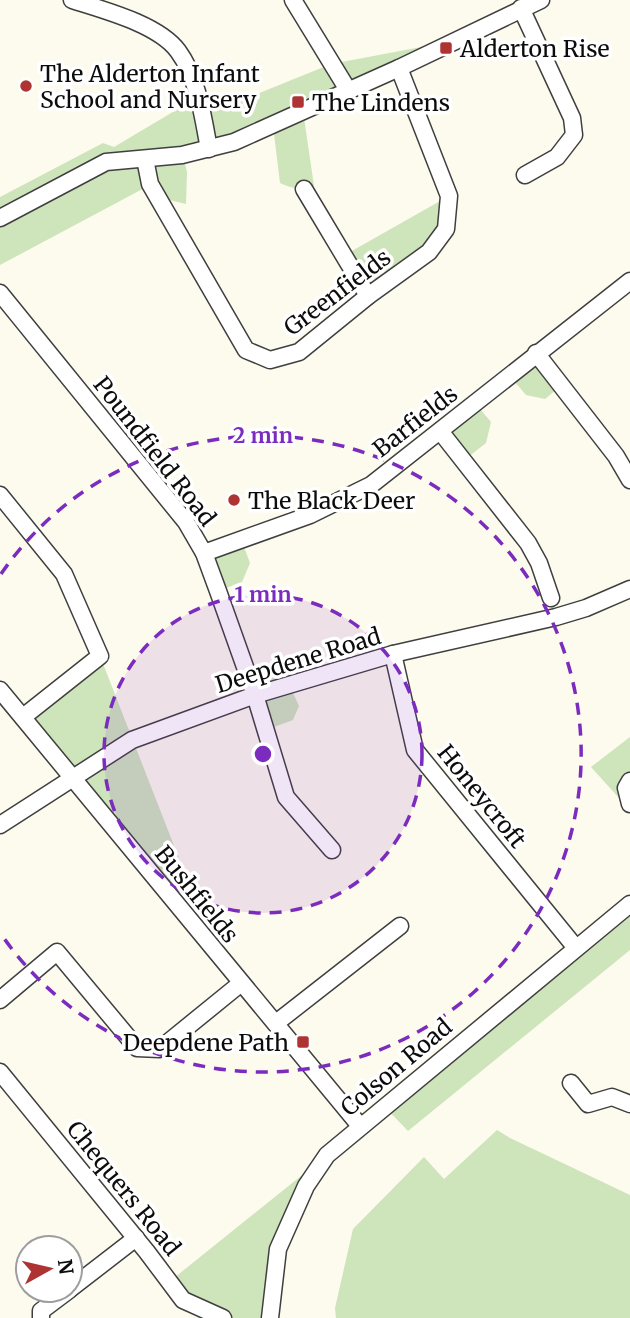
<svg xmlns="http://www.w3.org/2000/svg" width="630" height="1318" font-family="Merriweather,serif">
<rect width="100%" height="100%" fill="#fdfbed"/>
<g fill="#cee4bb">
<path d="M453 41 303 111 314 186C301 190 292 189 280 183L273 126 183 155 187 172 186 204 157 197 150 185 0 265V197L103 143 114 147 188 103 202 112 257 94 331 64Z"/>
<polygon points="449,196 446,229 368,296 343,256"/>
<polygon points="536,353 561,386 545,399 526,395 509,375"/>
<polygon points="475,403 491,422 486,443 463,461 440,431"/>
<polygon points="241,539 250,563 242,582 218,591 204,553"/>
<polygon points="100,656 189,884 171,899 23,717"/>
<polygon points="278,660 299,706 293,720 266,730 247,670"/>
<polygon points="630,737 630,804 619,798 591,767"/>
<polygon points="630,904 630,950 408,1131 384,1106"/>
<polygon points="497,1130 510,1138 630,1195 630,1318 336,1318 335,1308 353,1229 424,1157 444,1179"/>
<polygon points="327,1155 278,1249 270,1318 198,1318 169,1282"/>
</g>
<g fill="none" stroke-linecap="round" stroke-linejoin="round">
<defs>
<g id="street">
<path d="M72 0C103 10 158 24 178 51 198 78 203 117 209 149"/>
<polyline points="293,0 348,90"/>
<polyline points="521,8 572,118 574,135 557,157 525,175"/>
<polyline points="145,159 150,184 246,350 270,360 299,352 368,296 429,252 446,229 449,196 399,68"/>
<polyline points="304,189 368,296"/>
<polyline points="0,218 106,162 182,155 234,142 399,68 541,0"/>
<polyline points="0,293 186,522 204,553 218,591 255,695 286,797 332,850"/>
<polyline points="536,353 616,456 630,480"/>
<polyline points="440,431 528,543 539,563 551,598"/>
<polyline points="0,495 64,574 100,656 23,717"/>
<polyline points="204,553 310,515 371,485 630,281"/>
<polyline points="393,654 415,750 576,948"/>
<polyline points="0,690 360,1126"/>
<polyline points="630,781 626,788 630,804"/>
<polyline points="0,825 132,740 255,695 393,654 556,617 586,608 630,589"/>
<polyline points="0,1000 57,952 137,1048 160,1049 240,984"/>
<polyline points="276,1023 400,926"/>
<polyline points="0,1072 147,1252 183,1300 223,1318"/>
<polyline points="571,1083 588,1104 612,1097 630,1104"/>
<polyline points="70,1289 136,1238"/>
<polyline points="41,1318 41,1311 69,1290"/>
<polyline points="270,1318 278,1249 306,1186 327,1155 630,904"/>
</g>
</defs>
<use href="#street" stroke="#3f3f3f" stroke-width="19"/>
<use href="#street" stroke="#fff" stroke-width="16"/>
</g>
<circle cx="263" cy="754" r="159" fill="#7b2cbf" fill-opacity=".12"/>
<g fill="none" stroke="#7b2cbf" stroke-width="3.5" stroke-dasharray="12 9">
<circle cx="263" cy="754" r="159"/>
<path d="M1 574A318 318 0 1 1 1 934"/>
</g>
<g fill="#ae3433" stroke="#fff" stroke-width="2.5">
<rect x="439" y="41" width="14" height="14" rx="3.5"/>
<circle cx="26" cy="86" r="7"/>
<rect x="291" y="95" width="14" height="14" rx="3.5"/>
<circle cx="234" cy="500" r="7"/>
<rect x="296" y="1035" width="14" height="14" rx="3.5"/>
</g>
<g text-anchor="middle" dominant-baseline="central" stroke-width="7" stroke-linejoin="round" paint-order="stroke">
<g font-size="23" fill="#0c0c0c" stroke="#fff" text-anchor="start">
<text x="460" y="48">Alderton Rise</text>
<text x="40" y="73">The Alderton Infant<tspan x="40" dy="26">School and Nursery</tspan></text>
<text x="312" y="102">The Lindens</text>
<text x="248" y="500">The Black Deer</text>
<text x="289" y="1042" text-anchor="end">Deepdene Path</text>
</g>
<g font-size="23" fill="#0c0c0c" stroke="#fff">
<text transform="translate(337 292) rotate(-37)">Greenfields</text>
<text transform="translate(415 421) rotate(-38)">Barfields</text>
<text transform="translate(155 451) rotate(52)">Poundfield Road</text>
<text transform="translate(298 660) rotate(-17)">Deepdene Road</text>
<text transform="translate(482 796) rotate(51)">Honeycroft</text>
<text transform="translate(197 894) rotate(51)">Bushfields</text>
<text transform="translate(396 1067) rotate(-40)">Colson Road</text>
<text transform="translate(124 1188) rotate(51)">Chequers Road</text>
</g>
</g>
<circle cx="263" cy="754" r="10" fill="#7b2cbf" stroke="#fff" stroke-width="3.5"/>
<g font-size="21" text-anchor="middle" font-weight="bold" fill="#7b2cbf" stroke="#fff" stroke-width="7" stroke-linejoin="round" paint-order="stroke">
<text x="263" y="443">2 min</text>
<text x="263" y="602">1 min</text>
</g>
<g transform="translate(49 1269) rotate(82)"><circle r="33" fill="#ffffff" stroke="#9e9e9e" stroke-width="2"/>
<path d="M0-5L12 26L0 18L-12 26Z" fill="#ae3433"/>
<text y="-10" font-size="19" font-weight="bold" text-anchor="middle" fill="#0c0c0c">N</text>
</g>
</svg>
